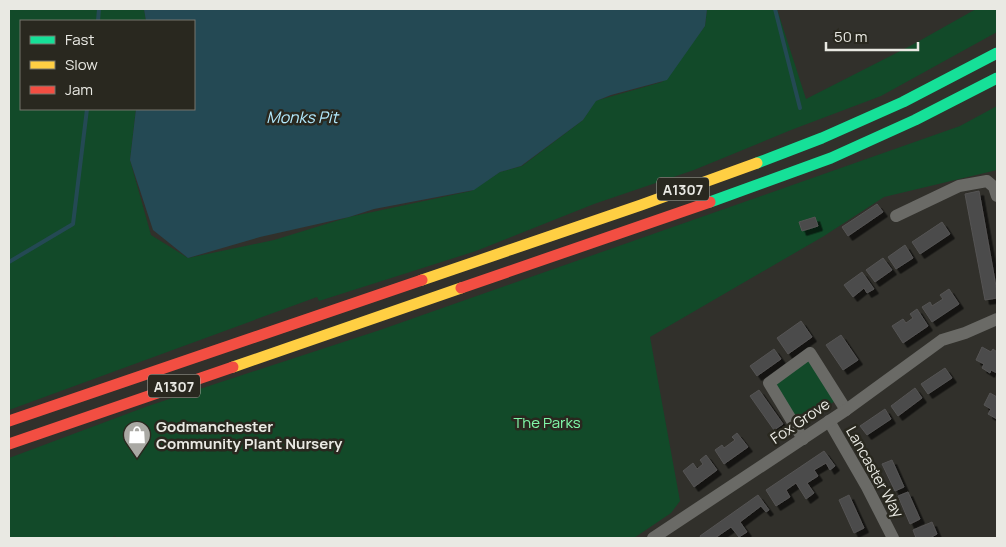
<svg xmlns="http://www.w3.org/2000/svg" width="1006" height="547" font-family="Manrope,sans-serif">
<defs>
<filter id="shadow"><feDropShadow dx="4.5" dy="4.5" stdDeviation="0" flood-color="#0009"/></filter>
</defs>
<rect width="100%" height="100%" fill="#31302b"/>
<g fill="#124a29">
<polygon points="9,9 144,9 146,21 21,21 21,109 136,109 130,160 151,235 188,258 274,240 349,217 471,191 500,172 522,166 583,120 595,101 662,82 705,26 707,9 777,9 806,99 912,45 976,9 997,9 997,32 881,96 791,130 694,170 594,204 476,251 319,301 317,297 9,410"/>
<polygon points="997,106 997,170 884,197 824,236 650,337 680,501 671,513 634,538 116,538 115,536 111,538 9,538 9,458 148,406 380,330 960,126"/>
<polygon points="809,357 838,399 799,425 772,383"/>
</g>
<polygon fill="#244954" points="144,9 707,9 705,26 667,80 611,95 596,101 583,120 521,166 500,172 474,190 374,209 349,217 260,237 188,258 153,230 130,160 136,109 194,109 194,21 146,21"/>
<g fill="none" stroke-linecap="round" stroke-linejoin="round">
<g stroke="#244954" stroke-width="4">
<polyline points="775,9 800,108"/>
<polyline points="98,21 99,9"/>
<polyline points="9,262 73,224 87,109"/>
</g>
</g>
<g fill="#4c4b4b" stroke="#555454" filter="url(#shadow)">
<polygon points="979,191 997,292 997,298 985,300 965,194"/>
<polygon points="877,204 883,212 848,236 842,227"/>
<polygon points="815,217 818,226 802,231 799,222"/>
<polygon points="942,222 950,234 920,254 912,242"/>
<polygon points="905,245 913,258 896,269 888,257"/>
<polygon points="883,258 892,270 875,282 866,270"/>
<polygon points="862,272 874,289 867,293 864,288 853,297 844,285"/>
<polygon points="949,289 959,304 932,322 922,307 930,302 932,306 943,299 940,295"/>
<polygon points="917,309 928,326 903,343 892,326 903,319 906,323 913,318 910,314"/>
<polygon points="801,321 812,337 788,354 777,338"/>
<polygon points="841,335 858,360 843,370 826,345"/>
<polygon points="982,347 991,352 993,349 997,352 997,373 991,370 990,373 982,368 984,364 976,360"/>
<polygon points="774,349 781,359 757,376 750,366"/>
<polygon points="945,368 952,378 928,394 921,384"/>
<polygon points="915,388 922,398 898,416 891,406"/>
<polygon points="759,390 783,424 774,430 750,396"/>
<polygon points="990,393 997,397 997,419 988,414 991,409 984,405"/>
<polygon points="885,409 891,419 867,435 860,426"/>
<polygon points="737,433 748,447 724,464 715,450 722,445 724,448 735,440 732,437"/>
<polygon points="824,451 835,466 830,470 826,463 814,470 818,476 807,483 814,493 806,499 796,483 786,490 790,497 776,506 766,490"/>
<polygon points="706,455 717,470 694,487 683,471 693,463 697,469 703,464 700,460"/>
<polygon points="892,460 904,487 895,491 882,464"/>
<polygon points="908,492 920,519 910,524 898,496"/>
<polygon points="758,495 769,510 766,512 761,506 740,522 747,532 739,537 731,527 715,538 701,538 700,536"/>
<polygon points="849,495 864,528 854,533 839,500"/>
<polygon points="932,522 937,534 930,538 916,538 913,530"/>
</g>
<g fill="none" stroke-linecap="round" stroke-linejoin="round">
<g stroke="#6a6a66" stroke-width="12">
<polyline points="896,216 959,186 987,181 994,187 997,196"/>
<polyline points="829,421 867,487 893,538"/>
<polyline points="803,439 769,383 810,353 846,410"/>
<polyline points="653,538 846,410 942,340 965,333 997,319"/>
</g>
<g stroke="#16e098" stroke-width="11">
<polyline points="757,163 822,138 903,102 997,53"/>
<polyline points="710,202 831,158 915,120 997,78"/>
</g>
<g stroke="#ffcf43" stroke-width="11">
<polyline points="422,280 641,205 757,163"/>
<polyline points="233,367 461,288"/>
</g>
<g stroke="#f24e42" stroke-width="11">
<polyline points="461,288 710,202"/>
<polyline points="9,421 422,280"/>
<polyline points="9,444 233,367"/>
</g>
</g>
<defs>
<symbol id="shop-pin" viewBox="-11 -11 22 30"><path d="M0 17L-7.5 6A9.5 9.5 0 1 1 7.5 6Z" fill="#a9a8a3" stroke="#29281f"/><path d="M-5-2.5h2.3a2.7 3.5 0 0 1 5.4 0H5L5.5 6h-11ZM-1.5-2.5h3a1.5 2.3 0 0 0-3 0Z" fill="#fff"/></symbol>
</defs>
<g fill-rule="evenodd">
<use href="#shop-pin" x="121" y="419" width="32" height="43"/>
</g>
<g text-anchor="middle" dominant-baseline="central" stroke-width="5" stroke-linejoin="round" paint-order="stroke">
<g fill="#29281f" stroke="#afafa8" stroke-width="1">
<rect x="657" y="177.5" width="52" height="23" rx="4"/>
<rect x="148" y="374.5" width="52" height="23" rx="4"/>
</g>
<g font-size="14" font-weight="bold" fill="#e9e9e3">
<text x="683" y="189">A1307</text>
<text x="174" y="386">A1307</text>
</g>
<g font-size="15" fill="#e9e9e3" stroke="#29281f">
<text transform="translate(800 421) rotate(-34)">Fox Grove</text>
<text transform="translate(875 472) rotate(61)">Lancaster Way</text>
</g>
<g font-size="15" fill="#81f9a9" stroke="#29281f">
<text x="547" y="422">The Parks</text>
</g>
<g font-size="15" font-weight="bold" fill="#e9e9e3" stroke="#29281f" text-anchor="start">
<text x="156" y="426">Godmanchester<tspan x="156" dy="17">Community Plant Nursery</tspan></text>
</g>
<g font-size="16" font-style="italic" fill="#b3eafe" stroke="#29281f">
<text x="302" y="117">Monks Pit</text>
</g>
</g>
<rect width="1006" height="547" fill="none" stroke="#e9e9e3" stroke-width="20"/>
<rect x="20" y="20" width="175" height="90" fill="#29281f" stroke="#76756d"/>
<rect x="30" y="36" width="25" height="8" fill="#16e098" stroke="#76756d"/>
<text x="65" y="45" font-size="15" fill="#e9e9e3">Fast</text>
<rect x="30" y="61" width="25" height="8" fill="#ffcf43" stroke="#76756d"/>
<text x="65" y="70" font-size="15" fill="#e9e9e3">Slow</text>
<rect x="30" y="86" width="25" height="8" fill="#f24e42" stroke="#76756d"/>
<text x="65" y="95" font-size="15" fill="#e9e9e3">Jam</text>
<path d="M826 42v8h92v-8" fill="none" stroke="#e9e9e3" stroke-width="2.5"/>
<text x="834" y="42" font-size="15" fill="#e9e9e3" stroke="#29281f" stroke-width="4" paint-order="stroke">50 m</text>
</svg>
